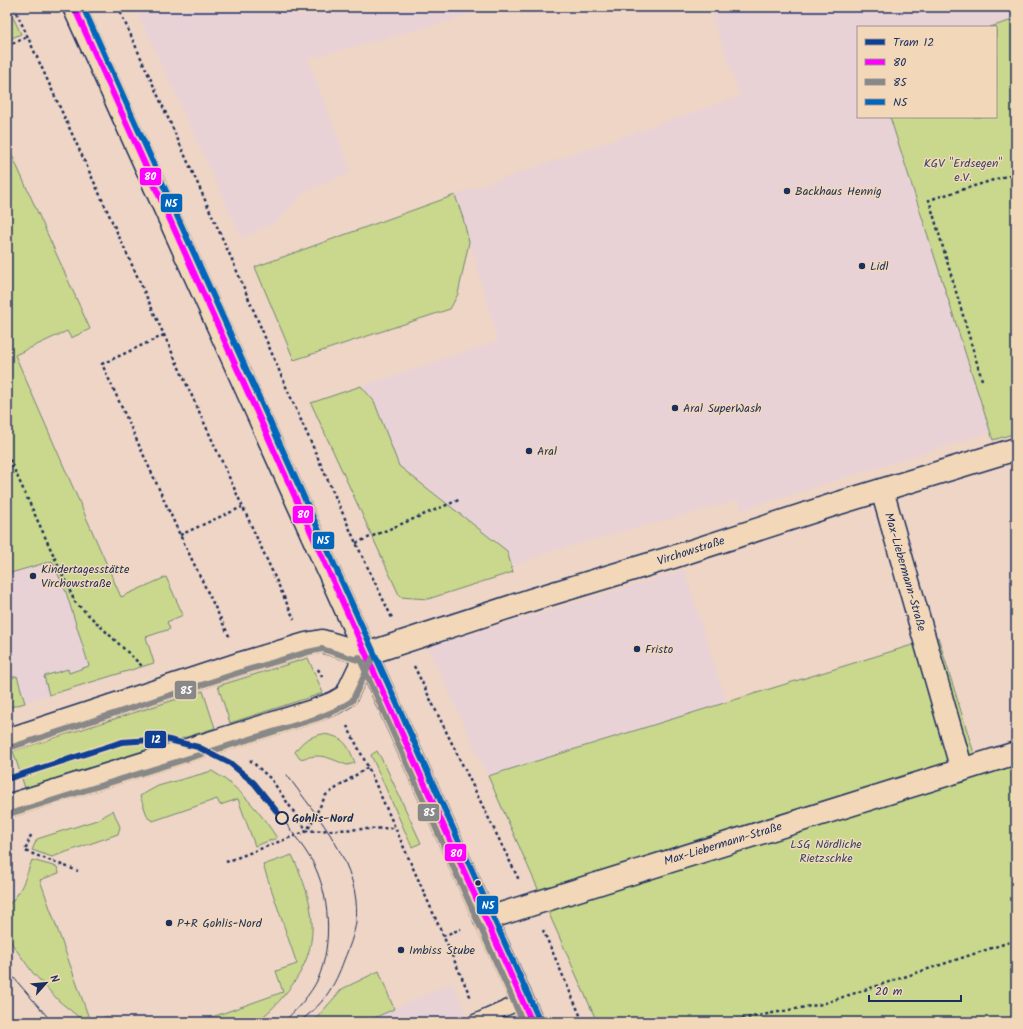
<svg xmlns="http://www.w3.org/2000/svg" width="1023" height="1029" font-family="Kalam,sans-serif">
<rect width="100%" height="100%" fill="#eed5c6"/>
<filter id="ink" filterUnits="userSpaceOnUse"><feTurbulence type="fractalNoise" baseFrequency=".025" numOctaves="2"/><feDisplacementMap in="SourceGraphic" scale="8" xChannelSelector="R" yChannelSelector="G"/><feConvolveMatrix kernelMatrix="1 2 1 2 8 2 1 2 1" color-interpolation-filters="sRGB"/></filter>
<g filter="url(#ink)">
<g fill="#e9d2d6">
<polygon points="135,7 488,7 449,21 308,59 351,172 304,192 276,222 242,238"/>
<polygon points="709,7 1016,7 1016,19 990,27 858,27 858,117 891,117 991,432 742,510 739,500 551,551 428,599 311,403 498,341 463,218 455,195 740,96"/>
<polygon points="7,462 66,592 94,681 7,708"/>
<polygon points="685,570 686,576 726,702 488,776 428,647"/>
<polygon points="452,983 470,1022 365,1022"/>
</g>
<g fill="#c9d88c" stroke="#728475">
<polygon points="7,7 8,7 21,34 7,40"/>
<polygon points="1016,19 1016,433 993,440 890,117 996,117 996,27 990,27"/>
<polygon points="7,144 90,329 71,338 67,331 15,355 121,597 166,577 183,615 167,622 170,629 146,637 154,663 49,695 44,676 68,669 69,673 89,666 66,592 52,561 7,574"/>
<polygon points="455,195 463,218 469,242 458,294 450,309 294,360 255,267"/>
<polygon points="361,386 374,401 399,466 507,551 513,572 428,599 400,597 311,403"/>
<polygon points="938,637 981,776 1016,765 1016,1022 597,1022 488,776"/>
<polygon points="308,658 323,693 230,723 218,686"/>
<polygon points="17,676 25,703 7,708 7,679"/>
<polygon points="203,691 215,728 25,788 13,751"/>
<path d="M322 734C343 736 348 744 355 763L347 765C325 757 324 753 300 759L295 752C302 741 309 737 322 734Z"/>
<polygon points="377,751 385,765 421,843 412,847 371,755"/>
<path d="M212 771C240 787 260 812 277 838L255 846 238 799 220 805 217 799 153 821 148 818 140 796 158 786Z"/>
<polygon points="113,810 120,827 118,834 52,857 32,850 37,839 100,819"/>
<path d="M292 855C316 906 324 948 285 994 277 1004 267 1015 256 1021 251 1024 207 1022 198 1022L283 992 276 971 297 964 263 865Z"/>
<path d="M32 860 57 867 59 873 40 880 90 1021 108 1016 110 1022H87L81 1019 59 1001 33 973 7 937V906C21 895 26 876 32 860Z"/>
<polygon points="379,971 394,1009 365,1022 313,1022 342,989"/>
</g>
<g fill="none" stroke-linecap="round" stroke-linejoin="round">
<defs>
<polyline id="service" points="475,1022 522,1001"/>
<g id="minor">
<polyline points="882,490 962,770"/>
<polyline points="366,654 534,599 673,557 839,503 1016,449"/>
<polyline points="485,919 1016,753"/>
</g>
<polyline id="secondary" points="7,740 242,663 306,644 322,641 366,654 346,696 334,703 316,710 7,806"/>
<polyline id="primary" points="74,7 532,1022"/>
</defs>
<use href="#service" stroke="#1b2f5e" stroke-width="17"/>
<use href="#minor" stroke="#1b2f5e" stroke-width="25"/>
<use href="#secondary" stroke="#1b2f5e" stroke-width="25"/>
<use href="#primary" stroke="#1b2f5e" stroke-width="25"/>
<g stroke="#1b2f5e" stroke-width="2.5" stroke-dasharray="3 3" stroke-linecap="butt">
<polyline points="14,7 294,619"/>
<polyline points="118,7 233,262 287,389 356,543 392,618"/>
<polyline points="7,46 27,37"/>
<polyline points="164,335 102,364 180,535 230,638"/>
<polyline points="982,380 929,200 1016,173"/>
<polyline points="7,454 75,602 143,667"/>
<polyline points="180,535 242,507"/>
<polyline points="356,543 461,499"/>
<polyline points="414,666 519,880"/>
<polyline points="318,669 323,679"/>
<polyline points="347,726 368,767 471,998"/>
<polyline points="250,760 271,779 307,831 394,828"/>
<polyline points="31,835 25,851 78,871"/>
<polyline points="226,862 307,831 326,795 368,767"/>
<polyline points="543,930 583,1022"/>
<polyline points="443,936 461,929"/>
<polyline points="724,1022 822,1004 1016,940"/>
</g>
<use href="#service" stroke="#f2d8b9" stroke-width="14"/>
<use href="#minor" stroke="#f2d8b9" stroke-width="22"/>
<use href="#secondary" stroke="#f2d8b9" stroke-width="22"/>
<use href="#primary" stroke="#f2d8b9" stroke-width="22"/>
<g stroke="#1b2f5e" stroke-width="1">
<path d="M287 775C318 818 362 865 356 922 354 935 349 948 344 960 335 986 322 1007 298 1022"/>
<path d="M282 818C292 832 303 846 312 861 330 894 333 944 318 979 311 994 295 1012 283 1022"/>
<polyline points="7,970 52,1022"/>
<polyline points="7,1012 16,1022"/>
</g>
<defs>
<polyline id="bus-1" points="74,7 532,1022"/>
<g id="bus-2">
<polyline points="359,657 523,1022"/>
<polyline points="9,748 244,671 308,652 322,649 364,662"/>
<polyline points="9,814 318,718 337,710 352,701 373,657"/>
</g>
<polyline id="bus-3" points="83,7 539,1019"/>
</defs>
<use href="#bus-1" stroke="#f2d8b9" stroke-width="9"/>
<use href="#bus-2" stroke="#f2d8b9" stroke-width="9"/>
<use href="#bus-3" stroke="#f2d8b9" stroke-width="9"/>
<use href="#bus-1" stroke="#f0f" stroke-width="6"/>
<use href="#bus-2" stroke="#888" stroke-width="6"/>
<use href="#bus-3" stroke="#0065bd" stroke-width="6"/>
<defs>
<polyline id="tram-1" points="7,779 122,742 165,739 198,747 230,763 254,783 282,818"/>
</defs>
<use href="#tram-1" stroke="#f2d8b9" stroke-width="9"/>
<use href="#tram-1" stroke="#0e4094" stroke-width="6"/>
</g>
</g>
<g fill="#1b2f5e" stroke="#f2d8b9" stroke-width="1.5">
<circle cx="787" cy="191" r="4"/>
<circle cx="862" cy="266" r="4"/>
<circle cx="675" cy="408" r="4"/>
<circle cx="529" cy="451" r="4"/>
<circle cx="33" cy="576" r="4"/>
<circle cx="637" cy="649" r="4"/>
<circle cx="478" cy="883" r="3.5"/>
<circle cx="169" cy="923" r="4"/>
<circle cx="401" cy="950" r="4"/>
</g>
<circle fill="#f2d8b9" stroke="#1b2f5e" stroke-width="2" cx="282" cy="818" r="6"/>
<g text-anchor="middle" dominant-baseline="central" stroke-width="3" stroke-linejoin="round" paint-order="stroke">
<g font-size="12" fill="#354865" stroke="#f2d8b9">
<text x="963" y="163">KGV "Erdsegen"<tspan x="963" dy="14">e.V.</tspan></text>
<text x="826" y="844">LSG Nördliche<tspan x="826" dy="14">Rietzschke</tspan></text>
</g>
<g font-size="12" fill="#1b2f5e" stroke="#f2d8b9" text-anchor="start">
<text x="795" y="191">Backhaus Hennig</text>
<text x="870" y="266">Lidl</text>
<text x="683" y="408">Aral SuperWash</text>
<text x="537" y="451">Aral</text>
<text x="41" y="569">Kindertagesstätte<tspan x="41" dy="14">Virchowstraße</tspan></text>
<text x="645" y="649">Fristo</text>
<text x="177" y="923">P+R Gohlis-Nord</text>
<text x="409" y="950">Imbiss Stube</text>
</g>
<g font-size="12" fill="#1b2f5e" stroke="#f2d8b9">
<text transform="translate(691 551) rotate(-18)">Virchowstraße</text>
<text transform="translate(905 572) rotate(74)">Max-Liebermann-Straße</text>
<text transform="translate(723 844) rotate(-17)">Max-Liebermann-Straße</text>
</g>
<g font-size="12" font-weight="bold" fill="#1b2f5e" stroke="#f2d8b9" text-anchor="start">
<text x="292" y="818">Gohlis-Nord</text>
</g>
</g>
<g stroke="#f2d8b9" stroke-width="1.5">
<rect x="139" y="167" width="23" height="19" rx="4" fill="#f0f"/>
<rect x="160" y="193" width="23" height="20" rx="4" fill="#0065bd"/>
<rect x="292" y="505" width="22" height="19" rx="4" fill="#f0f"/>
<rect x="312" y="531" width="23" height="19" rx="4" fill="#0065bd"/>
<rect x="174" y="680" width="23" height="20" rx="4" fill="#888"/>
<rect x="144" y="730" width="23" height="19" rx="4" fill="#0e4094"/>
<rect x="417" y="803" width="23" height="19" rx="4" fill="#888"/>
<rect x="444" y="843" width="23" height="19" rx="4" fill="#f0f"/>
<rect x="476" y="895" width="23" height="20" rx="4" fill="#0065bd"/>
</g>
<g font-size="11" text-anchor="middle" font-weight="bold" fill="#fff">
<text x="150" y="180">80</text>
<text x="171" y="207">N5</text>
<text x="303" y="518">80</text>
<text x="323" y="544">N5</text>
<text x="186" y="694">85</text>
<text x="156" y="743">12</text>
<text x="429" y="816">85</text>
<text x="456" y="857">80</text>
<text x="488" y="909">N5</text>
</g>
<rect width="1023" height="1029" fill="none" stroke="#f2d8b9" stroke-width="24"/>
<rect x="12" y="12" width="999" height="1005" fill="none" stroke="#1b2f5e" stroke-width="1.5" filter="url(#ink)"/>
<rect x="857" y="26" width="140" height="92" fill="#f2d8b9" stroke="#9c9495"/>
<rect x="865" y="39" width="20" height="6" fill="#0e4094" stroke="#9c9495"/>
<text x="893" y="46" font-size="12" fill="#1b2f5e">Tram 12</text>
<rect x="865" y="59" width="20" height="6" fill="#ff00ff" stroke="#9c9495"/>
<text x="893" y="66" font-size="12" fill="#1b2f5e">80</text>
<rect x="865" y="79" width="20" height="6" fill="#888888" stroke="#9c9495"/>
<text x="893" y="86" font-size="12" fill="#1b2f5e">85</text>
<rect x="865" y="99" width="20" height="6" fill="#0065bd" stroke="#9c9495"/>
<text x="893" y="106" font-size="12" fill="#1b2f5e">N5</text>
<g transform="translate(46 983) rotate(63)" stroke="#f2d8b9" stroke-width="3" paint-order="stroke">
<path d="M0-3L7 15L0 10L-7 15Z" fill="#1b2f5e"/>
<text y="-6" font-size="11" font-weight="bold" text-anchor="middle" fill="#1b2f5e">N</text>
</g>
<path d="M869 995v6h92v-6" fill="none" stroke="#1b2f5e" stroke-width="2"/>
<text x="875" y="995" font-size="12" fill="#1b2f5e" stroke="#f2d8b9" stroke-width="3" paint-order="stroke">20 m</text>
</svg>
